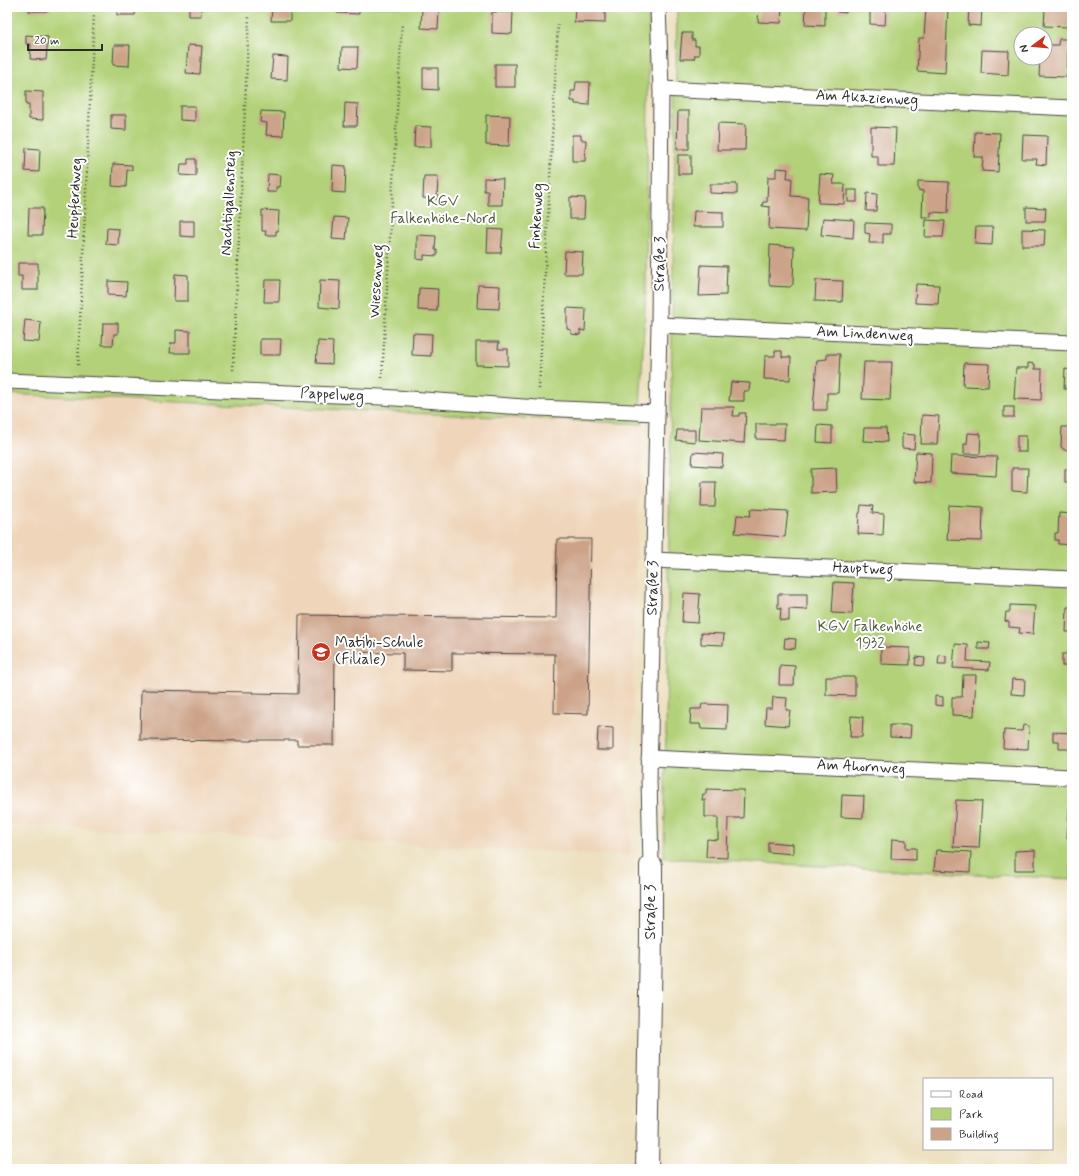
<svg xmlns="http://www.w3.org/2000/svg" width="1079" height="1176" font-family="Mynerve,sans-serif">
<rect width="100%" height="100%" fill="#fff"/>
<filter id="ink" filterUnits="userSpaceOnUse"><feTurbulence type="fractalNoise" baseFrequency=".025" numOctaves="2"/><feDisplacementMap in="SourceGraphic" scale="8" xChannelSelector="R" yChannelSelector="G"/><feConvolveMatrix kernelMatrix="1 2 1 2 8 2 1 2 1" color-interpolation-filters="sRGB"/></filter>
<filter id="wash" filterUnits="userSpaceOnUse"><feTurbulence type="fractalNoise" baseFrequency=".012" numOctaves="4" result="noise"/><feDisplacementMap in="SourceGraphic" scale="16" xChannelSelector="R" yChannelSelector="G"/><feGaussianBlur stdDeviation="0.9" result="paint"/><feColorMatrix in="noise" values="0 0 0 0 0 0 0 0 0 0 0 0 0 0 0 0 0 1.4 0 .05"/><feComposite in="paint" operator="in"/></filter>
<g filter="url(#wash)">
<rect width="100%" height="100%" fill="#ede1c1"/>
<polygon fill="#efd6bb" points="7,394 643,424 636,547 632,758 620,766 619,785 631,795 630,856 7,824"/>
<g fill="#b2d178" stroke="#6e7e52" fill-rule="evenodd">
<polygon points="7,7 649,7 646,286 640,412 643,424 7,394"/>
<path d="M677 7H1072V879L664 858ZM1021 34H1045V58H1021Z"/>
</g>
<g id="blocks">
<g fill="#cca388">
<rect x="29" y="7" width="19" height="4"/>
<polygon points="117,7 136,7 135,15 117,15"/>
<polygon points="189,7 202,7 201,16 189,16"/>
<polygon points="272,7 290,7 290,21 271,21"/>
<polygon points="338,7 359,7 359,14 337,13"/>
<polygon points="575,7 605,7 605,23 574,22"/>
<polygon points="759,7 782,7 781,23 758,22"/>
<polygon points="806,7 825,7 825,26 805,25"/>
<polygon points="837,7 846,7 846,13 837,12"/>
<polygon points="926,7 948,7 945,73 917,71 919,38 924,38"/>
<polygon points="969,7 982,7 981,26 968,25"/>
<polygon points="1045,7 1069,7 1068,27 1044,26"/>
<polygon points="422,8 439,9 438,29 421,28"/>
<polygon points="870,8 886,9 885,25 870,24"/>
<polygon points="492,12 513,12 512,34 492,33"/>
<polygon points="682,33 692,33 692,40 695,40 695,46 699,46 699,55 695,55 694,59 680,59"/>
<polygon points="26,35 48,37 46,60 30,59 31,44 26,44"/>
<polygon points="1059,39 1068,39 1067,77 1039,76 1040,58 1045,58 1045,45 1058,45"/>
<polygon points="114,45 130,45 129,66 113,65"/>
<polygon points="188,45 202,46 200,74 186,73"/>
<polygon points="342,47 358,47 357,68 341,67"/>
<polygon points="982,50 1009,51 1008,75 981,73"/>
<polygon points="273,56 288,57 287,80 271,79"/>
<rect x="495" y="64" width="20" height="23"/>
<polygon points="423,68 438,68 438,90 423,89"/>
<polygon points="576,82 590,82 589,105 575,104 575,101 571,101 571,91 575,91"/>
<polygon points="26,91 43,92 43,120 29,119 29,105 26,105"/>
<polygon points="345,103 358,104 357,126 344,126"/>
<polygon points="180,106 195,106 195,121 180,120"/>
<polygon points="261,111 284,112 283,136 266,135 267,123 260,122"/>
<polygon points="678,111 689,111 689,149 677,149"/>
<polygon points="111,115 126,115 126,130 111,129"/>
<polygon points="486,115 510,116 509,146 486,145"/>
<polygon points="718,123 746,124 745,150 717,150"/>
<polygon points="415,126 431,127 431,147 414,147"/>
<polygon points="871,127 896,128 894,166 878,166 878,156 871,156"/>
<polygon points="975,132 1000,133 998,172 982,171 983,157 974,157"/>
<polygon points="572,135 581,135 581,140 586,140 585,161 572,161"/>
<polygon points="1023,135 1047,136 1046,165 1036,164 1037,159 1022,159"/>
<polygon points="26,148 40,149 39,172 25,171"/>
<rect x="678" y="155" width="13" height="19"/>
<polygon points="188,159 196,159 196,176 180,175 181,164 188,164"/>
<polygon points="113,164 132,165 132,170 127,170 126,187 112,186"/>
<polygon points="333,165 346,166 345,193 332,192"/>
<polygon points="776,168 788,169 787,178 792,178 791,196 808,197 806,231 769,229 770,207 762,206 763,202 767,202 768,177 776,177"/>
<polygon points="268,174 281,175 280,187 276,187 276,192 267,192"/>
<polygon points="820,174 834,175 833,184 845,184 844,204 818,203"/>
<polygon points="424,176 438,176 437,199 423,198"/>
<polygon points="484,178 503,179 502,205 488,205 488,191 484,191"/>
<polygon points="918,181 949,182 948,213 931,212 931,217 922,217 923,191 918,190"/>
<polygon points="710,184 737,184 737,194 710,193"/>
<rect x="848" y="190" width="9" height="12"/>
<polygon points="867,193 877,194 876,211 866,211"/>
<polygon points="570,197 585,198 584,219 570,219"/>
<polygon points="1026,207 1046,208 1045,221 1026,221"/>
<polygon points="29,208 43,208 42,235 28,235"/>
<polygon points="262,210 279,211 278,231 276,231 276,235 265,235 266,231 262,231"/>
<polygon points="694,211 723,212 723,227 693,227"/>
<polygon points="334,217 348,218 346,240 332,239"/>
<polygon points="823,218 854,220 853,238 821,235"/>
<polygon points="926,220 945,221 943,237 925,237"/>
<polygon points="180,221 194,221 194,237 180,236"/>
<polygon points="865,223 891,224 891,234 883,234 883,243 869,243 870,234 865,233"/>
<polygon points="976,227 993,227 992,245 975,244"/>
<polygon points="107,228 119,229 118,245 106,244"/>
<polygon points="488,229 503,230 501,253 487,253"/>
<polygon points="1022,229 1045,230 1044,246 1022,246"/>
<polygon points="417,235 436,236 435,250 437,250 437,256 424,255 424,260 417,259"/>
<polygon points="770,245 794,247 793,284 790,287 770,286 769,282"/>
<polygon points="565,251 583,252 582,274 564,274"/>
<polygon points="18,263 38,263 38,290 22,290 22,276 18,276"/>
<polygon points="701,265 727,266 726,295 699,296"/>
<polygon points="175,274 188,275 188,301 174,301"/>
<polygon points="265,280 280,280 279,302 264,302"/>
<polygon points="320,280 340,281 339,309 319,307"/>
<polygon points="816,280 843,281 842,302 815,301"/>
<polygon points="108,281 127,282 126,296 108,295"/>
<polygon points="916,284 939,285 938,304 915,303"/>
<polygon points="478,285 500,286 499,309 477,308"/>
<polygon points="419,288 438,289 437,311 418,310"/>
<polygon points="567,308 586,309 585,331 580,330 580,335 571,334 571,330 567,329"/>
<polygon points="25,320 41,322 39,342 23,341"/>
<polygon points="103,323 118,323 118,334 114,334 113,345 102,345"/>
<polygon points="176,330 190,331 190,353 170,353 171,343 176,343"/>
<polygon points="413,333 432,334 431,356 412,355"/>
<polygon points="260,339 281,339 280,355 260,355"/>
<polygon points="318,341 333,342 332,364 316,363"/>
<polygon points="476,342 499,342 498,349 508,349 508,366 476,365"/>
<polygon points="775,351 782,351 782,357 791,357 790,380 764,379 765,356 775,356"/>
<polygon points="827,354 840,354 838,393 827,393 827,410 813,410 817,360 827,359"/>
<polygon points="864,362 892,362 890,400 862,399"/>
<polygon points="964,363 989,364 988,387 963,386"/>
<polygon points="1028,363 1035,364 1035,369 1042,369 1041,400 1014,399 1016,368 1028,368"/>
<polygon points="1065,369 1072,370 1072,389 1064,389"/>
<polygon points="731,382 750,383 749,391 744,391 744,401 729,401"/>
<polygon points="701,407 734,407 733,416 739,416 739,413 746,413 744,443 699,440"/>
<rect x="1004" y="407" width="10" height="10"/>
<polygon points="922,415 939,416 937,444 921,444"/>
<polygon points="756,424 785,424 784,440 756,439"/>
<polygon points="818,425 832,426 832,443 817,442"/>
<polygon points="1062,427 1072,427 1072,450 1064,450 1061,446"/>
<polygon points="864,428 886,428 887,442 863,441"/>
<polygon points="677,430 695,430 695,442 676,440"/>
<polygon points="968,433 981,434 980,454 964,454 964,444 967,444"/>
<polygon points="902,434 915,435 914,449 902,448"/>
<rect x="1017" y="436" width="9" height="16"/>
<polygon points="693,452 723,454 722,467 692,465"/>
<polygon points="916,452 932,453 931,483 914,482"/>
<polygon points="951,456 997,457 996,476 950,473"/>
<polygon points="836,468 837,492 811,493 811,469"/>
<polygon points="1012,468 1028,468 1027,492 1012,491"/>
<rect x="1065" y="469" width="7" height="13"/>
<polygon points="702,482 716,482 715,507 701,507"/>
<polygon points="861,505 873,506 872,513 884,514 883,535 858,534 859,513 860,513"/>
<polygon points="949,505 983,507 982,541 947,540"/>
<polygon points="751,509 788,511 785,537 735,533 737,515 750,516"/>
<polygon points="1059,513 1072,514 1072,545 1058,544 1058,540 1055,540 1055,533 1058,533"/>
<polygon points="557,539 591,539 588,714 554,713 555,654 452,653 452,671 403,670 403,653 335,652 334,745 297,745 297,740 252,740 252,741 140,740 141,690 253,692 252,693 298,694 299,615 556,618"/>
<polygon points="834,582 854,583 852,614 832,613"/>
<polygon points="684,593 700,594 698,623 682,622"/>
<polygon points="778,594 807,594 807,610 789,609 789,621 780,620 781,608 778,608"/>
<polygon points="1010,605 1035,606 1033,634 1019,633 1020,628 1009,627 1009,622 1005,621 1006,612 1010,612"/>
<polygon points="1067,607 1072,607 1072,632 1066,632"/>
<polygon points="701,633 724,634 723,645 701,644"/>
<polygon points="785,638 796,639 795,649 784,648"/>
<polygon points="978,642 990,643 989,649 978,649"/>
<polygon points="955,644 968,645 967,661 990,662 989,670 953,668"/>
<polygon points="881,647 910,648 910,665 881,664"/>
<rect x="1062" y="654" width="10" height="12"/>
<polygon points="939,655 946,656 946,664 938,664"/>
<polygon points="916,657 925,658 924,666 915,665"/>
<polygon points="780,665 795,666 794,685 779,685"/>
<polygon points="963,675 976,675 974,716 952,715 952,697 962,697"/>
<polygon points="826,677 855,677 855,696 826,695"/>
<polygon points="1012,679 1025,680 1024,695 1011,694"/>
<polygon points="935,696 943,697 943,706 935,705"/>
<polygon points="773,697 787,698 786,710 790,710 788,726 765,724 766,708 772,708"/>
<polygon points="702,704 728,705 727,730 701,729 700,724 690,724 691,709 701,709"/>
<polygon points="851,716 863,717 862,737 850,737"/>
<polygon points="890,725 911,725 910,738 890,737"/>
<polygon points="1023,725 1029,726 1028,749 1003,748 1004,730 1022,731"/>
<polygon points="598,727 613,728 613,750 597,750"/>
<polygon points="1053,732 1072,733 1072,749 1059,749 1059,741 1053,741"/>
<polygon points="706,789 744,790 743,818 728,818 727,858 706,857 707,839 718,840 718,817 705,817 705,800 702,800 703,794 706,794"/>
<polygon points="842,795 864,796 863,818 841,817"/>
<polygon points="956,800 982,801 979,848 953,847"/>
<polygon points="1069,808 1072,809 1072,838 1067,838"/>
<polygon points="892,839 906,840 906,848 916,848 916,860 891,859"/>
<polygon points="768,842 793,844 793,854 768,852"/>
<polygon points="936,850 971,852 970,872 934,870"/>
<polygon points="1035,850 1035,870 1015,870 1015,851"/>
</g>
</g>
</g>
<g filter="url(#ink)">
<use href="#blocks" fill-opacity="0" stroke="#484642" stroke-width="1"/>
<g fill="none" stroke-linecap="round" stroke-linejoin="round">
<defs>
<g id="lane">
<polyline points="661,89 1072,108"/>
<polyline points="659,325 1072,343"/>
<polyline points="7,381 381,397 538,408 657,413"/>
<polyline points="653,560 1072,579"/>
<polyline points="649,758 1072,777"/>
<polyline points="651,866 649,779 659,325 661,89 658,7"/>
</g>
<polyline id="street" points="647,1169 651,938 651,866"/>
</defs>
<use href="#lane" stroke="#484642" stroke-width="17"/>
<use href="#street" stroke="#484642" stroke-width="24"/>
<g stroke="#484642" stroke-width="2.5" stroke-dasharray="1 3" stroke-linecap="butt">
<polyline points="78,365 94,14"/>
<polyline points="233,370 249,17"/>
<polyline points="382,378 402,23"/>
<polyline points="539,389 558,24"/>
</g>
<use href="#lane" stroke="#fff" stroke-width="15"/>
<use href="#street" stroke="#fff" stroke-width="22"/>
</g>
</g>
<defs>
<symbol id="school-disc" viewBox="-11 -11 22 22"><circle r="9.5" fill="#c8321e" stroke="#fff"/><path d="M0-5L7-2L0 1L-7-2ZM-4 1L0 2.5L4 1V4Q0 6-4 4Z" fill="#fff"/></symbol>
</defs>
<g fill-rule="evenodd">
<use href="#school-disc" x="310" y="641" width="22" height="22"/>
</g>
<g text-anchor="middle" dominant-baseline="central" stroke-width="4" stroke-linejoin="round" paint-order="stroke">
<g font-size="15" fill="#2b2b2b" stroke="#fff">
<text transform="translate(867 98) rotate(3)">Am Akazienweg</text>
<text transform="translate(75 198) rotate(-87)">Heupferdweg</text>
<text transform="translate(229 203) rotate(-87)">Nachtigallensteig</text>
<text transform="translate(537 216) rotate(-87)">Finkenweg</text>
<text transform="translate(660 264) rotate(-89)">Straße 3</text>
<text transform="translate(377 281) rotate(-87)">Wiesenweg</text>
<text transform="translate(865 334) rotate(3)">Am Lindenweg</text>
<text transform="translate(332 395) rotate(3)">Pappelweg</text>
<text transform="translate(863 569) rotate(3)">Hauptweg</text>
<text transform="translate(653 588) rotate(-89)">Straße 3</text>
<text transform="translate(861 767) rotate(3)">Am Ahornweg</text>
<text transform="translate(651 912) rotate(-90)">Straße 3</text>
</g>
<g font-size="15" fill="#545d42" stroke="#fff">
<text x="443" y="202">KGV<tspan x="443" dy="17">Falkenhöhe-Nord</tspan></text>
<text x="870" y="627">KGV Falkenhöhe<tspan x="870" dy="17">1932</tspan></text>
</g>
<g font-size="15" fill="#2b2b2b" stroke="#fff" text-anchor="start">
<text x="335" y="643">Matibi-Schule<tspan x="335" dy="17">(Filiale)</tspan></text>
</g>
</g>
<rect width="1079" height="1176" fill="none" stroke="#fff" stroke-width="24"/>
<rect x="923" y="1078" width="130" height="72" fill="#ffffff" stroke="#aaaaaa"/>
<rect x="931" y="1091" width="20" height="6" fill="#ffffff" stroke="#aaaaaa"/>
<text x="959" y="1098" font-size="12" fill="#2b2b2b">Road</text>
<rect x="931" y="1108" width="20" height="12" fill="#b2d178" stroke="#aaaaaa"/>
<text x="959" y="1118" font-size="12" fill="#2b2b2b">Park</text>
<rect x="931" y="1128" width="20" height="12" fill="#cca388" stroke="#aaaaaa"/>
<text x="959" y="1138" font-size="12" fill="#2b2b2b">Building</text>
<g transform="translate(1033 46) rotate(254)"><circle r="19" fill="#ffffff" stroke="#aaaaaa"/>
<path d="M0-3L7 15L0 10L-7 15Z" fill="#c8321e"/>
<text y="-6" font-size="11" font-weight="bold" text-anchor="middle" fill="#2b2b2b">N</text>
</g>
<path d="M28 44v6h74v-6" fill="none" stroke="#2b2b2b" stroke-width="2"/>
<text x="34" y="44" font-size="12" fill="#2b2b2b" stroke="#ffffff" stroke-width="3" paint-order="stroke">20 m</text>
</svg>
